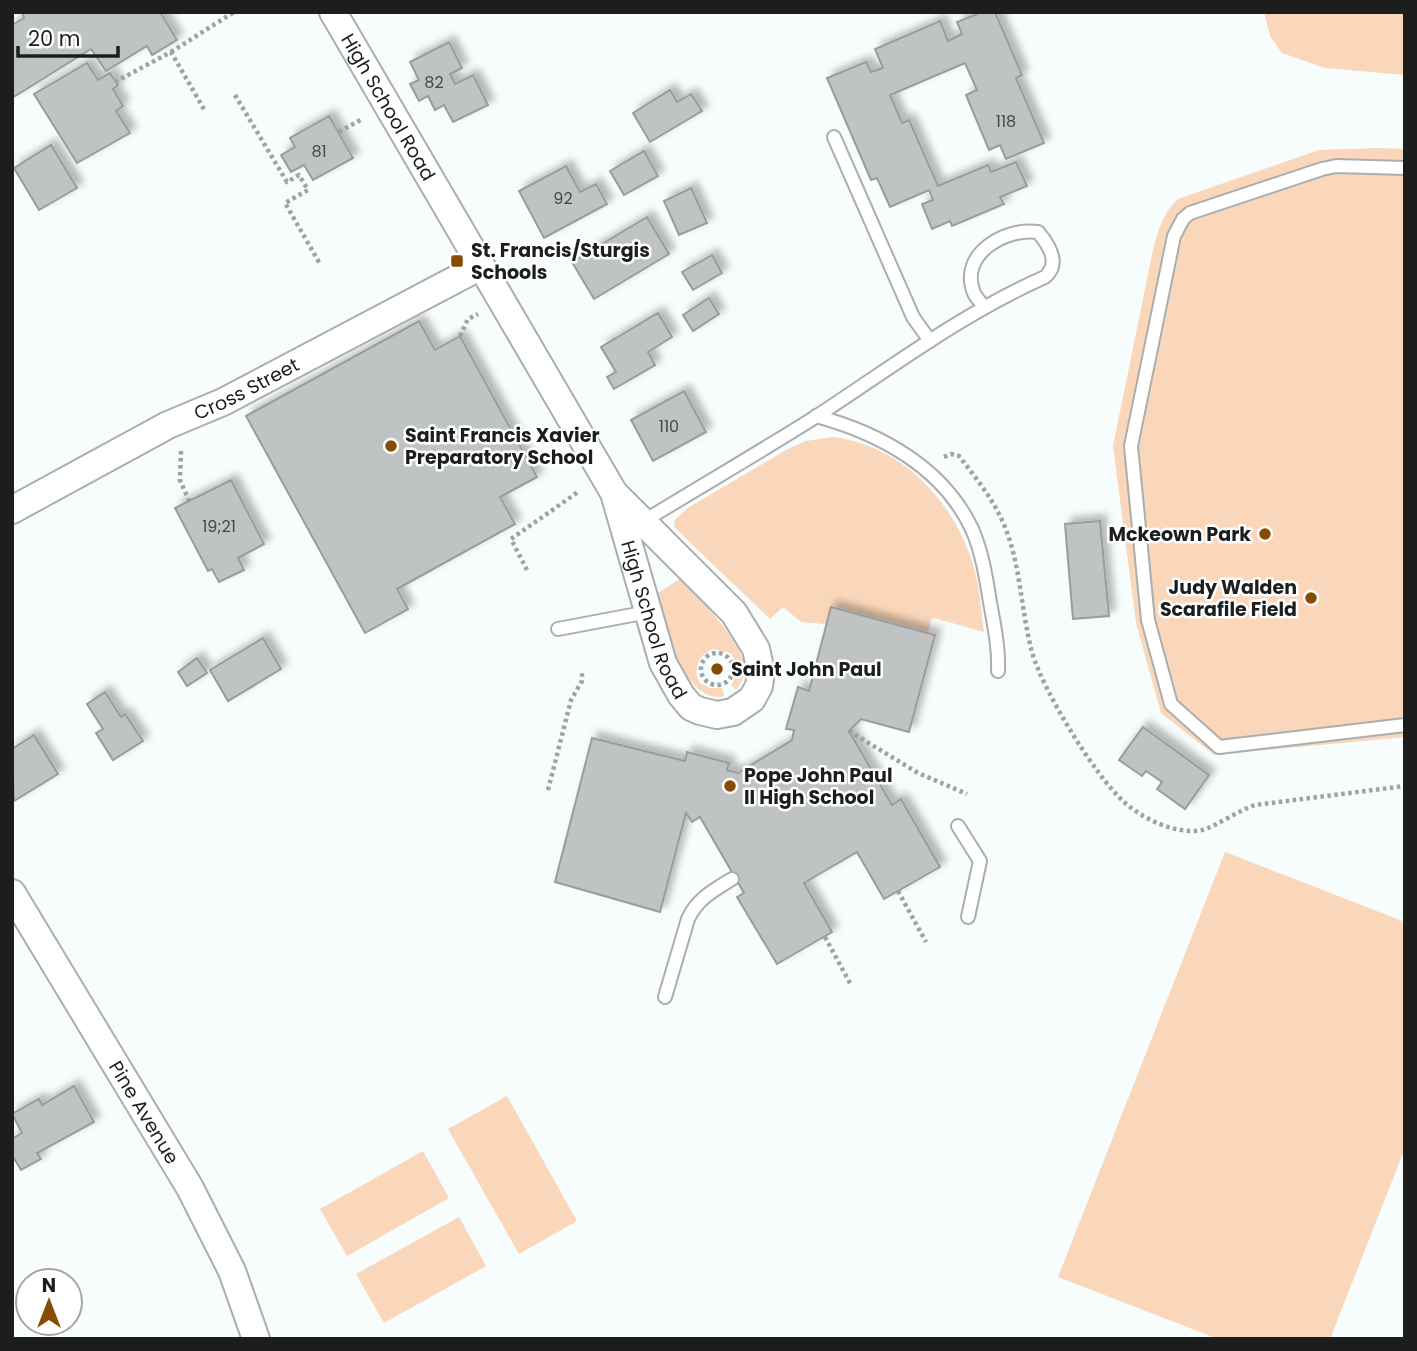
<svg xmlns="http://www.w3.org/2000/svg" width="1417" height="1351" font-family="Poppins,sans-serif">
<defs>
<filter id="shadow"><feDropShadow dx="6" dy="-6" stdDeviation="3.5" flood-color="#0004"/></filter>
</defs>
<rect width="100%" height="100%" fill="#f7fcfc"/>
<g fill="#fad7ba">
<polygon points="1264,12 1405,12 1405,75 1325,68 1282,53 1270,36"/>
<path d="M1378 148 1405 149V737L1214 755 1161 713 1136 623 1113 446 1154 245C1159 228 1164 212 1178 199L1319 150Z"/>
<path d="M832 437C901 444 956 503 974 568 980 588 981 611 984 632L934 618 931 620 928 633 801 622 783 607 770 619 675 528 674 521 686 509 788 449 806 441Z"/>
<path d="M681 578C698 597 745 644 745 670 745 678 740 684 736 690L731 685C739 674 740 663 730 653L713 649C699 654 692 670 700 683L710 688H722L724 696C685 706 664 623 655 595Z"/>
<polygon points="1225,852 1405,922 1405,1148 1330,1339 1218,1339 1058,1277"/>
<polygon points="507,1096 577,1221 519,1254 448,1129"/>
<polygon points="423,1151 449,1198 347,1256 320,1209"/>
<polygon points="459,1217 486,1266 384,1323 356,1274"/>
</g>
<g fill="#bfc3c3" stroke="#989c9c" stroke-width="2" filter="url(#shadow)">
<polygon points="22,12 160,12 177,40 152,55 147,46 106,71 91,49 12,98 12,25 24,18"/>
<polygon points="982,12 995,12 1022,75 1016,78 1044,143 1006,159 1000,145 989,150 966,95 977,90 965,63 890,95 902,123 909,120 938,186 988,165 991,172 1016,162 1027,186 1000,197 1004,204 952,226 950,221 932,229 922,204 933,200 929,190 890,207 877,178 871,180 827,78 866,62 871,72 883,68 875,49 940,21 948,41 962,34 957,22"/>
<polygon points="449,42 462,68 450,74 455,84 473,75 488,105 453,122 444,105 435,110 428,96 419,101 410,84 419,80 410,62"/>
<polygon points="87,63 98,80 110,73 118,85 113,89 123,106 116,111 130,133 77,163 34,94"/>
<polygon points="670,90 677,102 691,94 702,111 650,142 633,113"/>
<polygon points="329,116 353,158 313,180 304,165 291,172 281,155 295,147 290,138"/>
<polygon points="51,145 77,188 39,210 14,168"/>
<polygon points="644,151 658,176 624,195 610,171"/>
<polygon points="566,166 580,192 596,184 607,204 544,238 519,191"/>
<polygon points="691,188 707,223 679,235 664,201"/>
<polygon points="647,217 669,254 594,299 572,262"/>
<polygon points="712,255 722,273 693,290 682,272"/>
<polygon points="709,298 719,314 693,331 683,315"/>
<polygon points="658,313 672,337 648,352 655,365 614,389 607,377 616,372 601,347"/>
<polygon points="419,321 435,350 460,336 537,477 500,497 515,524 397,589 408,609 365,633 246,416"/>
<polygon points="684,391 706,432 653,461 631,420"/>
<polygon points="231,480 264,544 238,558 244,570 219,582 212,569 208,571 175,508"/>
<polygon points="1100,521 1109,616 1073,619 1065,524"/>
<polygon points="831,607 935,635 909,732 861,719 849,731 892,805 901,799 940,867 884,899 857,852 804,883 832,932 777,964 737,897 744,893 700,817 692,822 686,813 660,912 555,882 592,738 685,761 687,752 729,763 727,770 738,773 792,740 794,730 786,729 798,687 809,691"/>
<polygon points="263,638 281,669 228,701 210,670"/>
<polygon points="197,658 207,673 187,686 178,672"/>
<polygon points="105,692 121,717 125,714 143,741 113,760 96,733 103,729 87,704"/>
<polygon points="1143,727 1209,775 1185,809 1157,789 1162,782 1146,771 1142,776 1119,760"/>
<polygon points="34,735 58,774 14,801 12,749"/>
<polygon points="74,1086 94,1122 37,1153 41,1159 21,1170 12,1155 12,1139 22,1133 12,1114 39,1099 42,1105"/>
</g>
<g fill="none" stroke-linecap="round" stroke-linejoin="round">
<defs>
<g id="service">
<polyline points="834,137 913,317 930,341"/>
<polyline points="1405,168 1336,166 1322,169 1190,213 1183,219 1174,236 1131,446 1148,620 1171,704 1219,747 1405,725"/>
<path d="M816 416C879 433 943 467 972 529 982 552 986 577 990 602 994 625 999 647 998 671"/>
<path d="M644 521C701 486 760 452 817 416 892 367 963 313 1045 277 1061 263 1049 245 1038 232 1006 227 958 254 974 293 976 298 981 302 984 307"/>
<polyline points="558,629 648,612"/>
<polyline points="958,826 980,861 968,917"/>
<path d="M665 997 688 919C697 899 714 890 732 879"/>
</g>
<g id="minor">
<path id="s1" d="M333 12 614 493 663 663 681 695 691 707 700 711 717 715 733 712 752 699 759 686 761 672 756 649 734 613 614 493"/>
<path id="s2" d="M12 510 168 425 223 402 481 266"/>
<path id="s3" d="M12 893 190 1188 232 1271 256 1339"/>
</g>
</defs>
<use href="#service" stroke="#aaaeae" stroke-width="16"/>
<use href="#minor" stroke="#aaaeae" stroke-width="30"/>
<g stroke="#9fa2a2" stroke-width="4.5" stroke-dasharray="3.5 3.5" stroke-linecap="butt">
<polyline points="171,52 234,12"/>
<polyline points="115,82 171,52 205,111"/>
<polyline points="235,95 287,182 299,175 308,190 285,203 320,264"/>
<polyline points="339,132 362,119"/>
<polyline points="460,336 468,319 478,314"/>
<polyline points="181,451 180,480 189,501"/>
<path d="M944 457 951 454 959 456C976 478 994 500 1005 527 1021 567 1021 611 1032 652 1042 689 1095 776 1124 802 1143 819 1176 835 1202 830 1215 827 1239 810 1255 805L1405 786"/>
<polyline points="527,570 511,539 578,492"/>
<circle cx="717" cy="669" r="16"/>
<polyline points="849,731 918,773 967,794"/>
<polyline points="548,790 571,700 582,681 582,672"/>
<polyline points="898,891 926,942"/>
<polyline points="825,937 851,985"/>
</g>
<use href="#service" stroke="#fff" stroke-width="12"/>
<use href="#minor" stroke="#fff" stroke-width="26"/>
</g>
<g fill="#874c04" stroke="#fff" stroke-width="2.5">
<rect x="450" y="254" width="14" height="14" rx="3.5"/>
<circle cx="391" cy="446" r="7"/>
<circle cx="1265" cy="534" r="7"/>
<circle cx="1311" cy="598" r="7"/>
<circle cx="717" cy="669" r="7"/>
<circle cx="730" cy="786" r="7"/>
</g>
<g text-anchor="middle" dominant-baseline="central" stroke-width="5" stroke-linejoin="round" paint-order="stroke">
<g font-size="16" fill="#454747">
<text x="434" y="82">82</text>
<text x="1006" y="121">118</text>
<text x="319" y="151">81</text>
<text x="563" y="198">92</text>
<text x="669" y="426">110</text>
<text x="219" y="526">19;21</text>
</g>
<g font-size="19" fill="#1c1e1e" stroke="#fff">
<text stroke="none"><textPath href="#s1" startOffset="110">High School Road</textPath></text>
<text stroke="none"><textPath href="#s2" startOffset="264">Cross Street</textPath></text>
<text stroke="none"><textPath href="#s1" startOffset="690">High School Road</textPath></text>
<text stroke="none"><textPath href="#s3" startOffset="256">Pine Avenue</textPath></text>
</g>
<g font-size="19" font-weight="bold" fill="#1c1e1e" stroke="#fff" text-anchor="start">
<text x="471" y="250">St. Francis/Sturgis<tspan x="471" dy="22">Schools</tspan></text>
<text x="405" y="435">Saint Francis Xavier<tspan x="405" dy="22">Preparatory School</tspan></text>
<text x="1251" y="534" text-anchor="end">Mckeown Park</text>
<text x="1297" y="587" text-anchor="end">Judy Walden<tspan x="1297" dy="22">Scarafile Field</tspan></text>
<text x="731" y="669">Saint John Paul</text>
<text x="744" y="775">Pope John Paul<tspan x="744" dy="22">II High School</tspan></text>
</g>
</g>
<rect width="1417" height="1351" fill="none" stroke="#1c1e1e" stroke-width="28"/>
<g transform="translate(49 1302)"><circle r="33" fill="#ffffff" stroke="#a4a5a5" stroke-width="2"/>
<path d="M0-5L12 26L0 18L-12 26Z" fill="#874c04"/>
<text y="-10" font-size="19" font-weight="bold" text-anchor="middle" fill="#1c1e1e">N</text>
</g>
<path d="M18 46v10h100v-10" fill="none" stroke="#1c1e1e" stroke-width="3.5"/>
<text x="28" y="46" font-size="21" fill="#1c1e1e" stroke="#ffffff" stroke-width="5" paint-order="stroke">20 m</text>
</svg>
